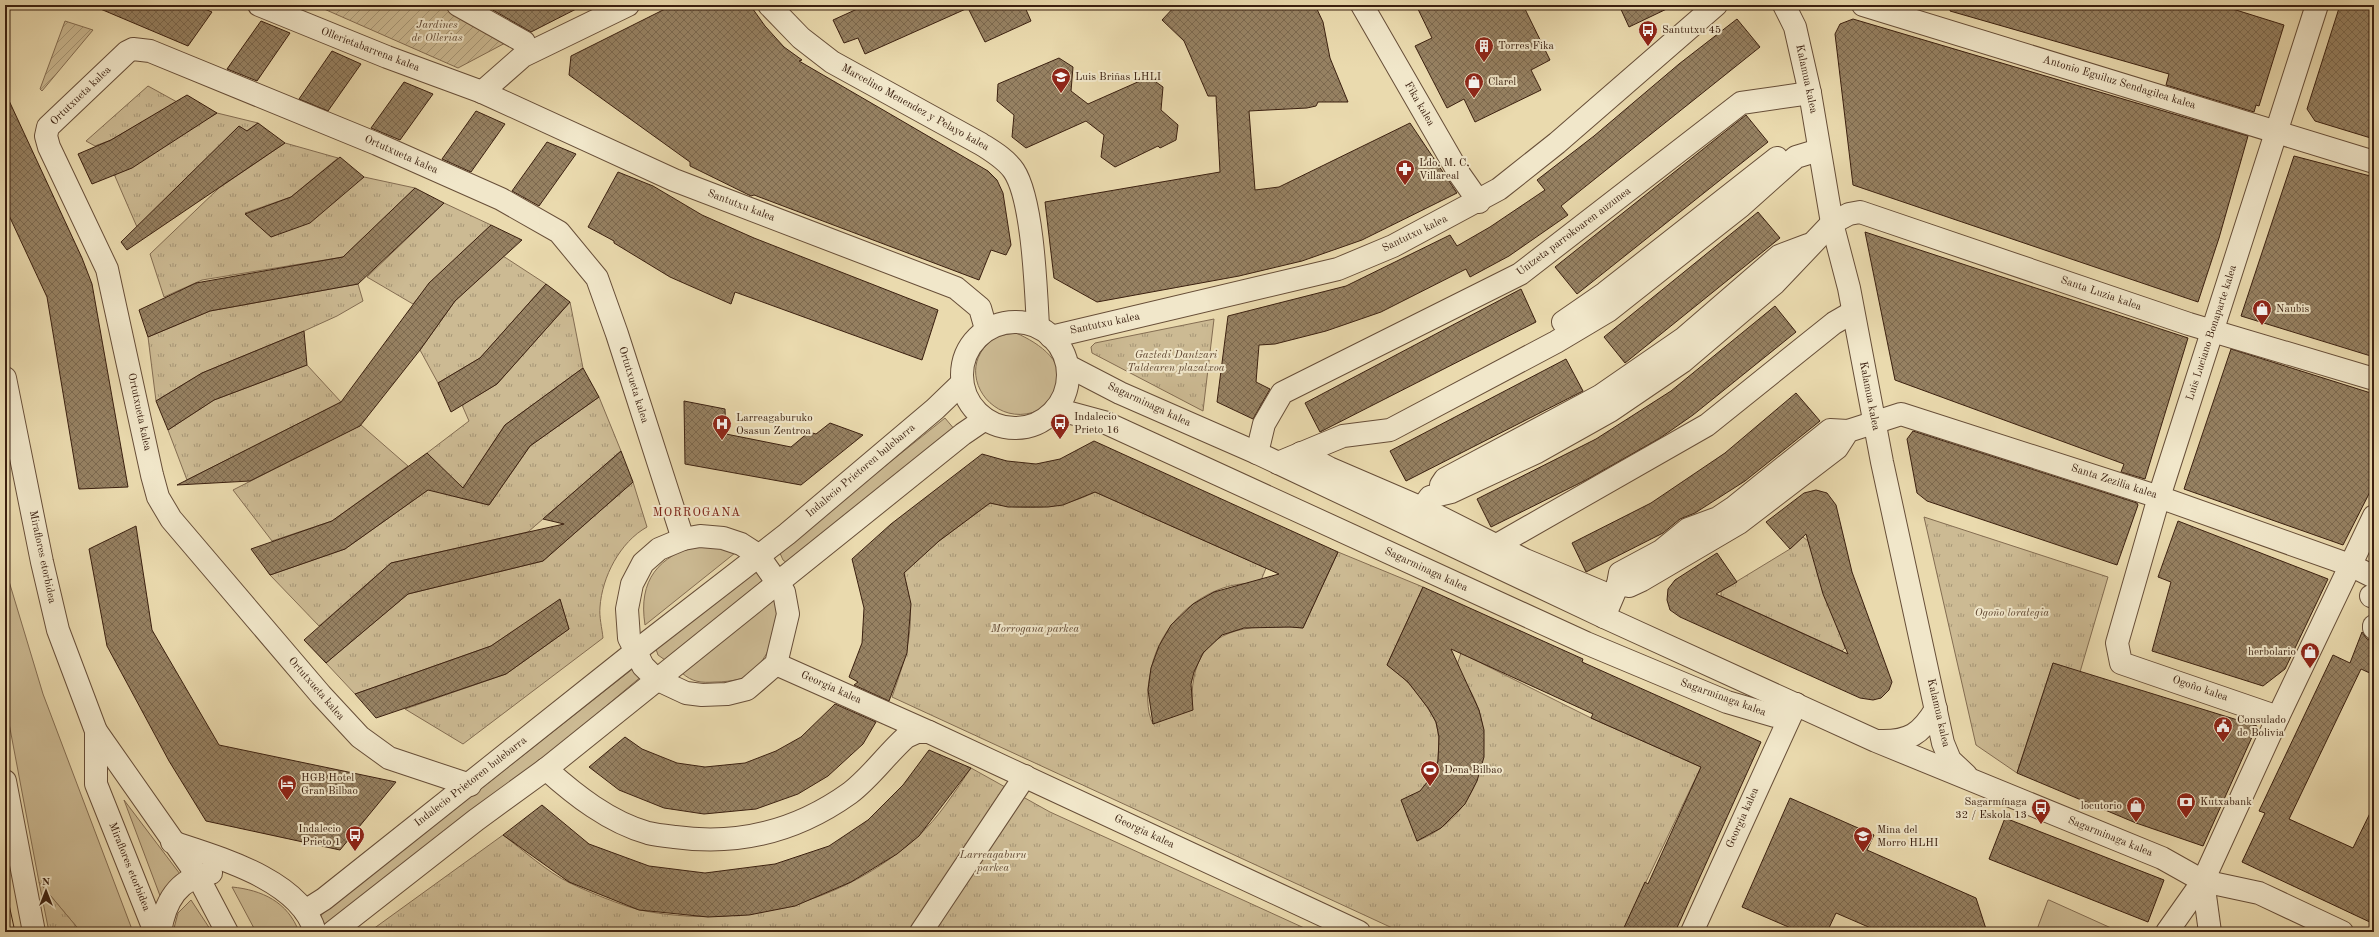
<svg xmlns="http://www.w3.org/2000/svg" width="2379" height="937" font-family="'Old Standard TT',serif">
<defs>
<pattern id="park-tufts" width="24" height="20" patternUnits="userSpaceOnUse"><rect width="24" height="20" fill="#ccba93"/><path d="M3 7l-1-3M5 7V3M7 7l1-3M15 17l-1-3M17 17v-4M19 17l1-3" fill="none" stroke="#a79777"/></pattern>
<pattern id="garden-furrows" width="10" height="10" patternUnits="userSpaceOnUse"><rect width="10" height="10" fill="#ccba93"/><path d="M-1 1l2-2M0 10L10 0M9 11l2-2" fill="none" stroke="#a79777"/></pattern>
<pattern id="building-cross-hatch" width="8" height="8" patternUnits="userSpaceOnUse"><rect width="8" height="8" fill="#968162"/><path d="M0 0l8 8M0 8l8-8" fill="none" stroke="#7c694f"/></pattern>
</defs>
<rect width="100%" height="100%" fill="#eadaae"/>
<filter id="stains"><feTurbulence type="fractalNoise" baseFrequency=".005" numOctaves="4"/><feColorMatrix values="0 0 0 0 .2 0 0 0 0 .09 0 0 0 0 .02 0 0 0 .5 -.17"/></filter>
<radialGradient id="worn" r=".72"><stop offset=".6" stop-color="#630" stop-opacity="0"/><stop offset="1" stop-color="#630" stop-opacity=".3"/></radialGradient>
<g fill="#ccba93" stroke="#846d52">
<path d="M1016 333C1039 343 1071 364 1055 393 1052 398 1050 404 1045 407 996 436 951 373 991 341 998 335 1008 334 1016 333Z"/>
<polygon points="945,418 955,430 787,563 783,560 779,551"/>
<path d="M701 544 740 549 645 625C638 580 658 556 701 544Z"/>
<polygon points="5,568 43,694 133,932 81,932 39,882 5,702"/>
<polygon points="759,568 767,577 665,660 658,655 655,646"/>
<path d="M775 595C776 600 778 605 779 610 780 633 763 671 740 679 732 681 723 682 715 682 701 683 692 682 682 673Z"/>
<polygon points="635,667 643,675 543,759 327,924 323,923 321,915"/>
<polygon points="124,800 180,874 162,901"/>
<path d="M232 887C262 890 288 902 299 932H256Z"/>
<polygon points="191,900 212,932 173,932 178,913"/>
<polygon points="2048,900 2049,900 2120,932 2036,932"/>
</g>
<g fill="url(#park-tufts)" stroke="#846d52">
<polygon points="148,86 177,102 111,140 95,146 86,141"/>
<polygon points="217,113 258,123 229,143 137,227 114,174"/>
<polygon points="285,143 338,158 291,197 245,213 271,237 364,177 415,188 343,257 202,280 164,297 150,254 219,188"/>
<polygon points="444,203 491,225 432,281 413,304 367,277"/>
<polygon points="503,256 546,284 480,358 438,383 420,350 455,301"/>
<polygon points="358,284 363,301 337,316 304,331 202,373 156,401 148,337 210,311"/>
<polygon points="570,302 583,368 505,425 457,497 489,505 530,446 599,397 621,451 528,532 391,563 319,626 270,575 345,549 449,475 427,453 469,421 462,405 497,384"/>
<polygon points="1214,319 1203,411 1092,353 1091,347 1095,343"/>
<polygon points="307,365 341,402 187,480 168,430 214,400"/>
<polygon points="361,425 408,466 332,521 272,541 233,490"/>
<path d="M633 482 647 527C620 542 602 577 600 607 599 617 602 628 603 638L463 744 405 709 506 674 569 629 560 600 491 646 355 694 326 663 408 594 543 561Z"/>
<path d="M1095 492 1266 568 1260 583C1247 583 1235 584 1223 588 1185 601 1156 635 1150 675 1147 689 1146 711 1153 724L1192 703C1191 654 1212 630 1260 627 1274 627 1289 626 1303 628L1338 552 1423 587 1387 665C1400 674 1410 684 1420 697 1425 705 1433 714 1436 723 1446 758 1426 806 1417 841 1469 821 1495 763 1479 711 1474 695 1465 681 1456 668L1461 653 1591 718 1701 767 1622 932H1401L892 697C908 651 918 621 903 573L939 541 990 503C1027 511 1061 509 1095 492Z"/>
<polygon points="1924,517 2108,577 2080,672 2053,663 2017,773 1976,745"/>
<polygon points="1803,537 1808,541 1845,648 1842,651 1721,596 1721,591 1790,549"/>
<path d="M971 768 1050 812 1313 932H369L503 835C523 850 547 872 570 883 586 891 623 906 640 910 739 930 843 904 917 837 939 818 955 791 971 768Z"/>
<polygon points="39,882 81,932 49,932"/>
</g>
<g fill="url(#garden-furrows)" stroke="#846d52">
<polygon points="315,5 443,5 509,41 458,68"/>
<polygon points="65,21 93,30 42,91 40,89"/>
</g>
<g fill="url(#building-cross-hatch)" stroke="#3b2010">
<polygon points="91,5 195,5 212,12 188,46"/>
<polygon points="484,5 584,5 531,32"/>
<polygon points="673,5 750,5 765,26 784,47 802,60 799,61 988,171 997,180 1003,193 1011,245 1006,255 991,250 979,280 754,195 751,196 690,166 690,162 569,75 571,56"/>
<polygon points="866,5 1024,5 1031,21 985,42 968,8 865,54 858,38 844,43 833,20"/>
<polygon points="1176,5 1315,5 1323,22 1330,58 1348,102 1318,102 1316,106 1307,108 1249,111 1255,190 1279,187 1410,123 1457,193 1362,240 1302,261 1239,276 1097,302 1054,278 1045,202 1220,172 1216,96 1208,96 1184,41 1162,20"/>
<polygon points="1416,5 1523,5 1550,60 1531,70 1541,90 1475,122 1464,99 1447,108 1415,46 1432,38"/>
<polygon points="1619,5 1675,5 1629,27"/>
<polygon points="1951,5 2220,5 2284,25 2259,106 2256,105 2254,112 2166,85 2169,74 1950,11"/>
<polygon points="2340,5 2374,5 2374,139 2315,121 2307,109"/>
<polygon points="1737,19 1760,47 1561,206 1568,215 1509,256 1470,277 1466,269 1381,312 1326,331 1275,344 1259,345 1256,382 1270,389 1253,419 1217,402 1228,316 1346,286 1450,235 1457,246 1490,227 1545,190 1537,180 1594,136 1679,64"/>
<polygon points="1853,19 2248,136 2219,238 2198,302 1853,185 1835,34 1840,24"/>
<polygon points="261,21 290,33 257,81 227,69"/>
<polygon points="332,51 361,64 328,111 299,99"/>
<polygon points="1059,58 1073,67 1071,91 1088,104 1149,77 1163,87 1161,110 1178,125 1176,140 1160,148 1158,146 1115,167 1101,157 1104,135 1086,121 1026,148 1012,137 1014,115 997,101 998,84"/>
<polygon points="404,82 433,94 400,140 371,128"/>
<polygon points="5,92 82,258 92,284 128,487 79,489 47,297 5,207"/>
<polygon points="187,95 217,113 132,168 92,184 78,154 111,140"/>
<polygon points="476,111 505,124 471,172 442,159"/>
<polygon points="1746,115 1768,142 1577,294 1555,267"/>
<polygon points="258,123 285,143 127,250 121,242 239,126 247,131"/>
<polygon points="547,142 576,154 539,206 512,191"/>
<polygon points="2294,156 2374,177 2374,357 2241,316"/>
<polygon points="340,157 364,177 310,223 271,237 245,214 291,197"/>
<polygon points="618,172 653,186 702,215 754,238 938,310 922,360 735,292 731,304 670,277 614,243 614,241 588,227"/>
<polygon points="415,188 444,203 358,284 210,311 148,337 139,310 196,283 343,257"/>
<polygon points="1758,212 1780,238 1625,363 1604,337"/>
<polygon points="491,225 522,240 455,301 420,350 360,426 250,481 177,485 341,402 429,283"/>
<polygon points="1865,232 2188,338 2145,479 2121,472 2124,464 1895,380"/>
<polygon points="546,284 570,302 497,384 451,412 438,383 480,358"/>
<polygon points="1521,289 1536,322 1320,432 1305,403"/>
<polygon points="1775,306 1796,332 1693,415 1660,438 1586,480 1491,527 1477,499 1596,439 1671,391"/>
<polygon points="304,331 307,365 214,400 168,430 156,401 202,373"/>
<polygon points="2231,349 2374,394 2374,484 2343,545 2184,489"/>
<polygon points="1566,359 1583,391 1406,481 1390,451"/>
<polygon points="583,368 599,397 530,446 489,505 428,490 345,549 270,575 251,549 332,521 427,453 463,488 505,425"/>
<polygon points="1796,393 1820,421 1745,481 1695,513 1680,519 1663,533 1586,572 1572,543 1651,503 1725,453"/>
<polygon points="684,401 725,409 726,434 791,447 809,432 816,434 830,423 863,435 801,485 685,464"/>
<polygon points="1913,431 2137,503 2138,505 2117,565 1927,501 1917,493 1907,439"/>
<polygon points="1094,441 1338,552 1303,628 1290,627 1244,628 1222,635 1203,653 1194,672 1191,684 1193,710 1153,724 1148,690 1151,668 1159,646 1171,625 1193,604 1214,592 1279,574 1095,492 1063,505 1048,507 1008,507 990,503 939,541 904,573 911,604 907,653 889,701 854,685 858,682 849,677 862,643 864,608 852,559 891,524 982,454 1007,461 1036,464 1060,459"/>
<polygon points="621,451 633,482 543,561 408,594 326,663 304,640 391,563 564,524 543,519"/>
<polygon points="1816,490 1827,493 1836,505 1852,572 1892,682 1889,690 1881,698 1873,700 1860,698 1680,617 1670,610 1667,600 1668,589 1675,580 1717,553 1737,582 1716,594 1848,654 1823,594 1806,534 1790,549 1766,522 1804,493"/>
<polygon points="2178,521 2328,579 2285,669 2263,686 2152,651 2171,582 2158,577"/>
<polygon points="136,526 152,630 219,745 396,782 340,850 206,821 169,761 107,646 89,549"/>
<polygon points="1423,587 1583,659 1582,662 1761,742 1675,932 1622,932 1645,882 1648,884 1701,767 1591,718 1593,714 1451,649 1479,710 1484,730 1484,757 1477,781 1465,804 1441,828 1417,841 1401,800 1420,791 1432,776 1438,761 1439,737 1436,722 1428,708 1408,682 1387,665"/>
<polygon points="560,599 569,629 506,674 376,718 355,694 491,646"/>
<polygon points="2362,632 2367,639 2374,640 2374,675 2361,669 2289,819 2353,848 2374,805 2374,924 2242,862 2265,813 2259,811 2333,655 2350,663"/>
<polygon points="2053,663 2257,726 2203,846 2136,823 2017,773"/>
<polygon points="835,704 876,722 863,744 828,776 798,794 756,809 704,814 664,808 619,790 589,767 625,737 642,749 677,763 705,767 745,763 776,751 801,737"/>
<polygon points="929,750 971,768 919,836 897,854 851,882 795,906 749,915 708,917 639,910 569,882 503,835 542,805 589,844 649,866 705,873 775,864 829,846 868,820 903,785"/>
<polygon points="1790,798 1874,835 1867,850 1976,898 1987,932 1880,932 1836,913 1827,932 1800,932 1742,907"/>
<polygon points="2005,818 2164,880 2148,922 1989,859"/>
</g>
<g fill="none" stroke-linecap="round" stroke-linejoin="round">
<defs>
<g id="minor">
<polyline points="259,5 387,57 482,92 674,180 956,288 980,308 986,329"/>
<polyline points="458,5 524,42"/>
<path d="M769 5 801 38 832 62 981 144C992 151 1006 159 1014 171 1033 200 1036 290 1038 327"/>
<polyline points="1362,5 1460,175 1479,202"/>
<polyline points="1784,5 1795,27 1810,93 1832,223 1849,288 1882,462 1943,743 1950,760 1966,775"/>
<polyline points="1863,5 2374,162"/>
<polyline points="482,92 523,56 628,5"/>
<polyline points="1563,322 1605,293 1777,158"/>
<circle cx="1015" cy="375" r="53"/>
<polyline points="1051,337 1338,269 1393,246 1499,189 1557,143 1716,5"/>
<polyline points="1068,366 1120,393 1257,453 1604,617 1876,741 2162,858 2203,881 2259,893 2342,932"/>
<polyline points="5,378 42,562 58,630 96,731 197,875 227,932"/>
<polyline points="1056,409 1104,422 1586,643 1727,702 1775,716 1796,704"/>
<polyline points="1257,453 1264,424 1282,393 1520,274 1741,103 1810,93"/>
<polyline points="1301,453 1329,468 1422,508 1525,560 1611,596"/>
<polyline points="1278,463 1343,436 1390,430 1556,342 1608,311 1741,206 1796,157 1819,150"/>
<polyline points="1441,485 1445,479 1600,396 1684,338 1779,256 1808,245"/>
<polyline points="1422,508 1430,497 1451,492 1537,452 1610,411 1682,362 1775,283 1832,223 1849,214 1860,212 2189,324 2374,379"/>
<polygon points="700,536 723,538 741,544 758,555 784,592 788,614 776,664 747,689 727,694 702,695 686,693 656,679 643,666 629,638 627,609 632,584 643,563 659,549 683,539"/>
<polyline points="1497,545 1707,425 1834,323 1853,312"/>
<polyline points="1618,584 1620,573 1661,551 1688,529 1718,518 1733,508 1830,430 1848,431"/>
<polyline points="2371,596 2374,597"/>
<polyline points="1604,617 1618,584 1629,586 1642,580 1739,523 1837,448 1848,431 1901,414 2159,497 2350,565 2374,577"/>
<polyline points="2374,626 2374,628"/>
<polyline points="776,664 929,732"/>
<polyline points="2278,717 2121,663 2117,643 2159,497 2317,5"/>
<polyline points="96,731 96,784 155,932"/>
<path d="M1879 741C1909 742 1921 734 1936 709"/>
<path d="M546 769C575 795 609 822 648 833 656 835 666 836 675 837 739 846 797 831 850 793 871 777 886 755 906 737L917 732H929L1359 932"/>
<polyline points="5,781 34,932"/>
<polyline points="470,785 389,758 360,737 321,695 171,519 158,497 152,475 107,269 49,147 46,136 48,127 127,52 133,49 150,51 377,144 501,199 559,232 597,278 617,334 683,539"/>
<path d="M172 842C217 857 301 880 315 932"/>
<polyline points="2203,881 2210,932"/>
<polyline points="305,911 324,899 636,651 787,534 935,409 962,383"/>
<path d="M160 932C165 901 178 878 211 873"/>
<polyline points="333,932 476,820 546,769 963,434 985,419"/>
<polyline points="921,932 1025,776"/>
<polyline points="1692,932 1796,704"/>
<polyline points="2167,932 2203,881 2278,717 2374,516"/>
</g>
</defs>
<use href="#minor" stroke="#674e38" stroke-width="24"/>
<use href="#minor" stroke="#f1e7ca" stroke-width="22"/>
<polyline stroke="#3b2010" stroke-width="1" points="5,886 15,932"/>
</g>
<defs>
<symbol id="bus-pin" viewBox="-11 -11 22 30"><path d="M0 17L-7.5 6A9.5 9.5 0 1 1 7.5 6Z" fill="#8f2418" stroke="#f1e7ca"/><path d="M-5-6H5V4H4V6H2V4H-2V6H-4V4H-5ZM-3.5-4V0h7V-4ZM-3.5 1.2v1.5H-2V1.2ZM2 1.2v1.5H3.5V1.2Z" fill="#fff"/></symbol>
<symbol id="building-pin" viewBox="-11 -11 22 30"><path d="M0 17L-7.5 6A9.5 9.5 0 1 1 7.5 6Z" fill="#8f2418" stroke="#f1e7ca"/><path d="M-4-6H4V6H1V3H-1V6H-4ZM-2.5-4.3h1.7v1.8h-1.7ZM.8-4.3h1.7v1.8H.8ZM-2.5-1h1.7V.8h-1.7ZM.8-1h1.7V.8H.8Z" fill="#fff"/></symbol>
<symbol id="school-pin" viewBox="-11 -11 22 30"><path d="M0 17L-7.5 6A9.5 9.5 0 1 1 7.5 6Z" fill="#8f2418" stroke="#f1e7ca"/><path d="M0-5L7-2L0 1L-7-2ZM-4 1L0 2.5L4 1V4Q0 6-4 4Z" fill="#fff"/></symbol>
<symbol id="shop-pin" viewBox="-11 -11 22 30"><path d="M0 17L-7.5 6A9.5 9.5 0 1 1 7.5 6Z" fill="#8f2418" stroke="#f1e7ca"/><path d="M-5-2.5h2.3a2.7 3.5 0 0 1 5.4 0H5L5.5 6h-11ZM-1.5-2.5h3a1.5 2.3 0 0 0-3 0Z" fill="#fff"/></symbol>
<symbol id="pharmacy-pin" viewBox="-11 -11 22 30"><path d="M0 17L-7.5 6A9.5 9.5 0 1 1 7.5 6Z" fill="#8f2418" stroke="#f1e7ca"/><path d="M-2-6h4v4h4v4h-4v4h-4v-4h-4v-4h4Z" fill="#fff"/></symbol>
<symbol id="hospital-pin" viewBox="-11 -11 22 30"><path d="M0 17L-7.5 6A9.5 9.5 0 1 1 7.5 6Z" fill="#8f2418" stroke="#f1e7ca"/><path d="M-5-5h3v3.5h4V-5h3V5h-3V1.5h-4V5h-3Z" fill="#fff"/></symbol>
<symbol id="civic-pin" viewBox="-11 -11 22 30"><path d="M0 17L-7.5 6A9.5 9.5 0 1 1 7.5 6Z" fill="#8f2418" stroke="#f1e7ca"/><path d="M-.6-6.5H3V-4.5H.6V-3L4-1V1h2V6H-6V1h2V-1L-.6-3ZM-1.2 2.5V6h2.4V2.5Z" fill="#fff"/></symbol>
<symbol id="stadium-pin" viewBox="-11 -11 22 30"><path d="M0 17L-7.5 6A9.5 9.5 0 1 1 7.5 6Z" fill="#8f2418" stroke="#f1e7ca"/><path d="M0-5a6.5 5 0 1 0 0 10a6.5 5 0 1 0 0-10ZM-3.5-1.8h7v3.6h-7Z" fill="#fff"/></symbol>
<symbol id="hotel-pin" viewBox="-11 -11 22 30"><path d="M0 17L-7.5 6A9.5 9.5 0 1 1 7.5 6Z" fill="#8f2418" stroke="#f1e7ca"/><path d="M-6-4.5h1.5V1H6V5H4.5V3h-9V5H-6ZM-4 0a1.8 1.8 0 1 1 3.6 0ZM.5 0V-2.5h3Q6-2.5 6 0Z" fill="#fff"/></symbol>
<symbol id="bank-pin" viewBox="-11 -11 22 30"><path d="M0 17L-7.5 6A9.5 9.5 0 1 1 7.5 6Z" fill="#8f2418" stroke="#f1e7ca"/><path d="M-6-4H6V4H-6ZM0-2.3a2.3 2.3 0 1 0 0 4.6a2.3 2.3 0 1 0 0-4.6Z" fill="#fff"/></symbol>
</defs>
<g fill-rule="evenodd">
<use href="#bus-pin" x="1637" y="19" width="22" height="30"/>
<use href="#building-pin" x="1473" y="35" width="22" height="30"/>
<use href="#school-pin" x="1050" y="66" width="22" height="30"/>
<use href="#shop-pin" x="1463" y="71" width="22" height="30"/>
<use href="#pharmacy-pin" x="1394" y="158" width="22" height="30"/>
<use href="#shop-pin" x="2251" y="298" width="22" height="30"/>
<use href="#bus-pin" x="1049" y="412" width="22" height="30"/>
<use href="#hospital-pin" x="711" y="413" width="22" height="30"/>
<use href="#shop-pin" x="2299" y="641" width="22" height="30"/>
<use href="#civic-pin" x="2212" y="715" width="22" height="30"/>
<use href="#stadium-pin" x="1419" y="759" width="22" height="30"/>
<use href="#hotel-pin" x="276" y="773" width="22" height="30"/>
<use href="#bank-pin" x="2175" y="791" width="22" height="30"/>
<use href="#shop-pin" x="2125" y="795" width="22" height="30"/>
<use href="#bus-pin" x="2030" y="797" width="22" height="30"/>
<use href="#bus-pin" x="344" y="824" width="22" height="30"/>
<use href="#school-pin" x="1852" y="825" width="22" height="30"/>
</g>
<g text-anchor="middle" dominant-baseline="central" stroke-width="4" stroke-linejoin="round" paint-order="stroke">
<g font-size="11" font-style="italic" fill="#5f4631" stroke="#f1e7ca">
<text x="437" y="25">Jardines<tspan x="437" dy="13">de Ollerias</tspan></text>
<text x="1176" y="355">Gaztedi Dantzari<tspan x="1176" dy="13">Taldearen plazatxoa</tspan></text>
<text x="2012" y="613">Ogoño lorategia</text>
<text x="1035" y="629">Morrogana parkea</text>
<text x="993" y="855">Larreagaburu<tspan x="993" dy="13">parkea</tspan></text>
</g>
<g font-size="11" fill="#3b2010" stroke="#f1e7ca" text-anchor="start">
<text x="1662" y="30">Santutxu 45</text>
<text x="1498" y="46">Torres Fika</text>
<text x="1075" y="77">Luis Briñas LHLI</text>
<text x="1488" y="82">Clarel</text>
<text x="1419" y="163">Ldo. M. C.<tspan x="1419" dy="13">Villareal</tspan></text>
<text x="2276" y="309">Naubis</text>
<text x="1074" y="417">Indalecio<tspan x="1074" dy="13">Prieto 16</tspan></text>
<text x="736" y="418">Larreagaburuko<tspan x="736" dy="13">Osasun Zentroa</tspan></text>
<text x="2296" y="652" text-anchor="end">herbolario</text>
<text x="2237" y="720">Consulado<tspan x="2237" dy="13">de Bolivia</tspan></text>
<text x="1444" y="770">Dena Bilbao</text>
<text x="301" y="778">HGB Hotel<tspan x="301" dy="13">Gran Bilbao</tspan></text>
<text x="2027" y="802" text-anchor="end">Sagarmínaga<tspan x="2027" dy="13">32 / Eskola 13</tspan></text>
<text x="2200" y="802">Kutxabank</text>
<text x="2122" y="806" text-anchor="end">locutorio</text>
<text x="341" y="829" text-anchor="end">Indalecio<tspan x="341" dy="13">Prieto 1</tspan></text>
<text x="1877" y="830">Mina del<tspan x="1877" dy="13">Morro HLHI</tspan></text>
</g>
<g font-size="11" fill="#3b2010" stroke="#f1e7ca">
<text transform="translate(370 50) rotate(21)">Ollerietabarrena kalea</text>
<text transform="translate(1806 79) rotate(78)">Kalamua kalea</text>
<text transform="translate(2119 83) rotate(17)">Antonio Eguiluz Sendagilea kalea</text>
<text transform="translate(81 96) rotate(-44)">Ortutxueta kalea</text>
<text transform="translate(1419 104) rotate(60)">Fika kalea</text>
<text transform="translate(915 108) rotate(29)">Marcelino Menendez y Pelayo kalea</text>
<text transform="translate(401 155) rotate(24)">Ortutxueta kalea</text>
<text transform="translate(741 206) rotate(21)">Santutxu kalea</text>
<text transform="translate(1574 232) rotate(-37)">Untzeta parrokoaren auzunea</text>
<text transform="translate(1415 234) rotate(-26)">Santutxu kalea</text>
<text transform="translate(2101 294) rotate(19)">Santa Luzia kalea</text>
<text transform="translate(1105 324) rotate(-12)">Santutxu kalea</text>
<text transform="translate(2212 333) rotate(-72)">Luis Luciano Bonaparte kalea</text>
<text transform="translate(633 385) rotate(73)">Ortutxueta kalea</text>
<text transform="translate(1869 396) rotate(79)">Kalamua kalea</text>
<text transform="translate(1149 405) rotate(25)">Sagarminaga kalea</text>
<text transform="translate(139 412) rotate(78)">Ortutxueta kalea</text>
<text transform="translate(861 471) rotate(-40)">Indalecio Prietoren bulebarra</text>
<text transform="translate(2114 482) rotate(18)">Santa Zezilia kalea</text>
<text transform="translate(42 557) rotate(78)">Miraflores etorbidea</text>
<text transform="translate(1426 570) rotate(25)">Sagarminaga kalea</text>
<text transform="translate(831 688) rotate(24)">Georgia kalea</text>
<text transform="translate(316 689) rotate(49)">Ortutxueta kalea</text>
<text transform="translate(2200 689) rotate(19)">Ogoño kalea</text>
<text transform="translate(1723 698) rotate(20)">Sagarminaga kalea</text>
<text transform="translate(1938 713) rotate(77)">Kalamua kalea</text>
<text transform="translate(471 782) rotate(-38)">Indalecio Prietoren bulebarra</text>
<text transform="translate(1743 818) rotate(-66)">Georgia kalea</text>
<text transform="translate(1144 832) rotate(25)">Georgia kalea</text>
<text transform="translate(2110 837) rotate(22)">Sagarminaga kalea</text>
<text transform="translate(129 867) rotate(68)">Miraflores etorbidea</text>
</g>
<g font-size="12" letter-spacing="1" fill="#7a1f14" stroke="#f1e7ca">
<text x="697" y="513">MORROGANA</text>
</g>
</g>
<rect width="2379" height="937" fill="none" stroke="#eadaae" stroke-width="20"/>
<rect x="6" y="6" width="2367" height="925" fill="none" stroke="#3b2010" stroke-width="2"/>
<rect x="10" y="10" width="2359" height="917" fill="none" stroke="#3b2010"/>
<g transform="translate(46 891)" stroke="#f1e7ca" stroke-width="3" paint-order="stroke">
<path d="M0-3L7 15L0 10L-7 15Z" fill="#3b2010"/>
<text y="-6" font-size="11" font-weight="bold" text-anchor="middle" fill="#3b2010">N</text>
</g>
<rect width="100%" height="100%" filter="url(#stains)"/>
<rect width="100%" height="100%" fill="url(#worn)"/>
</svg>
